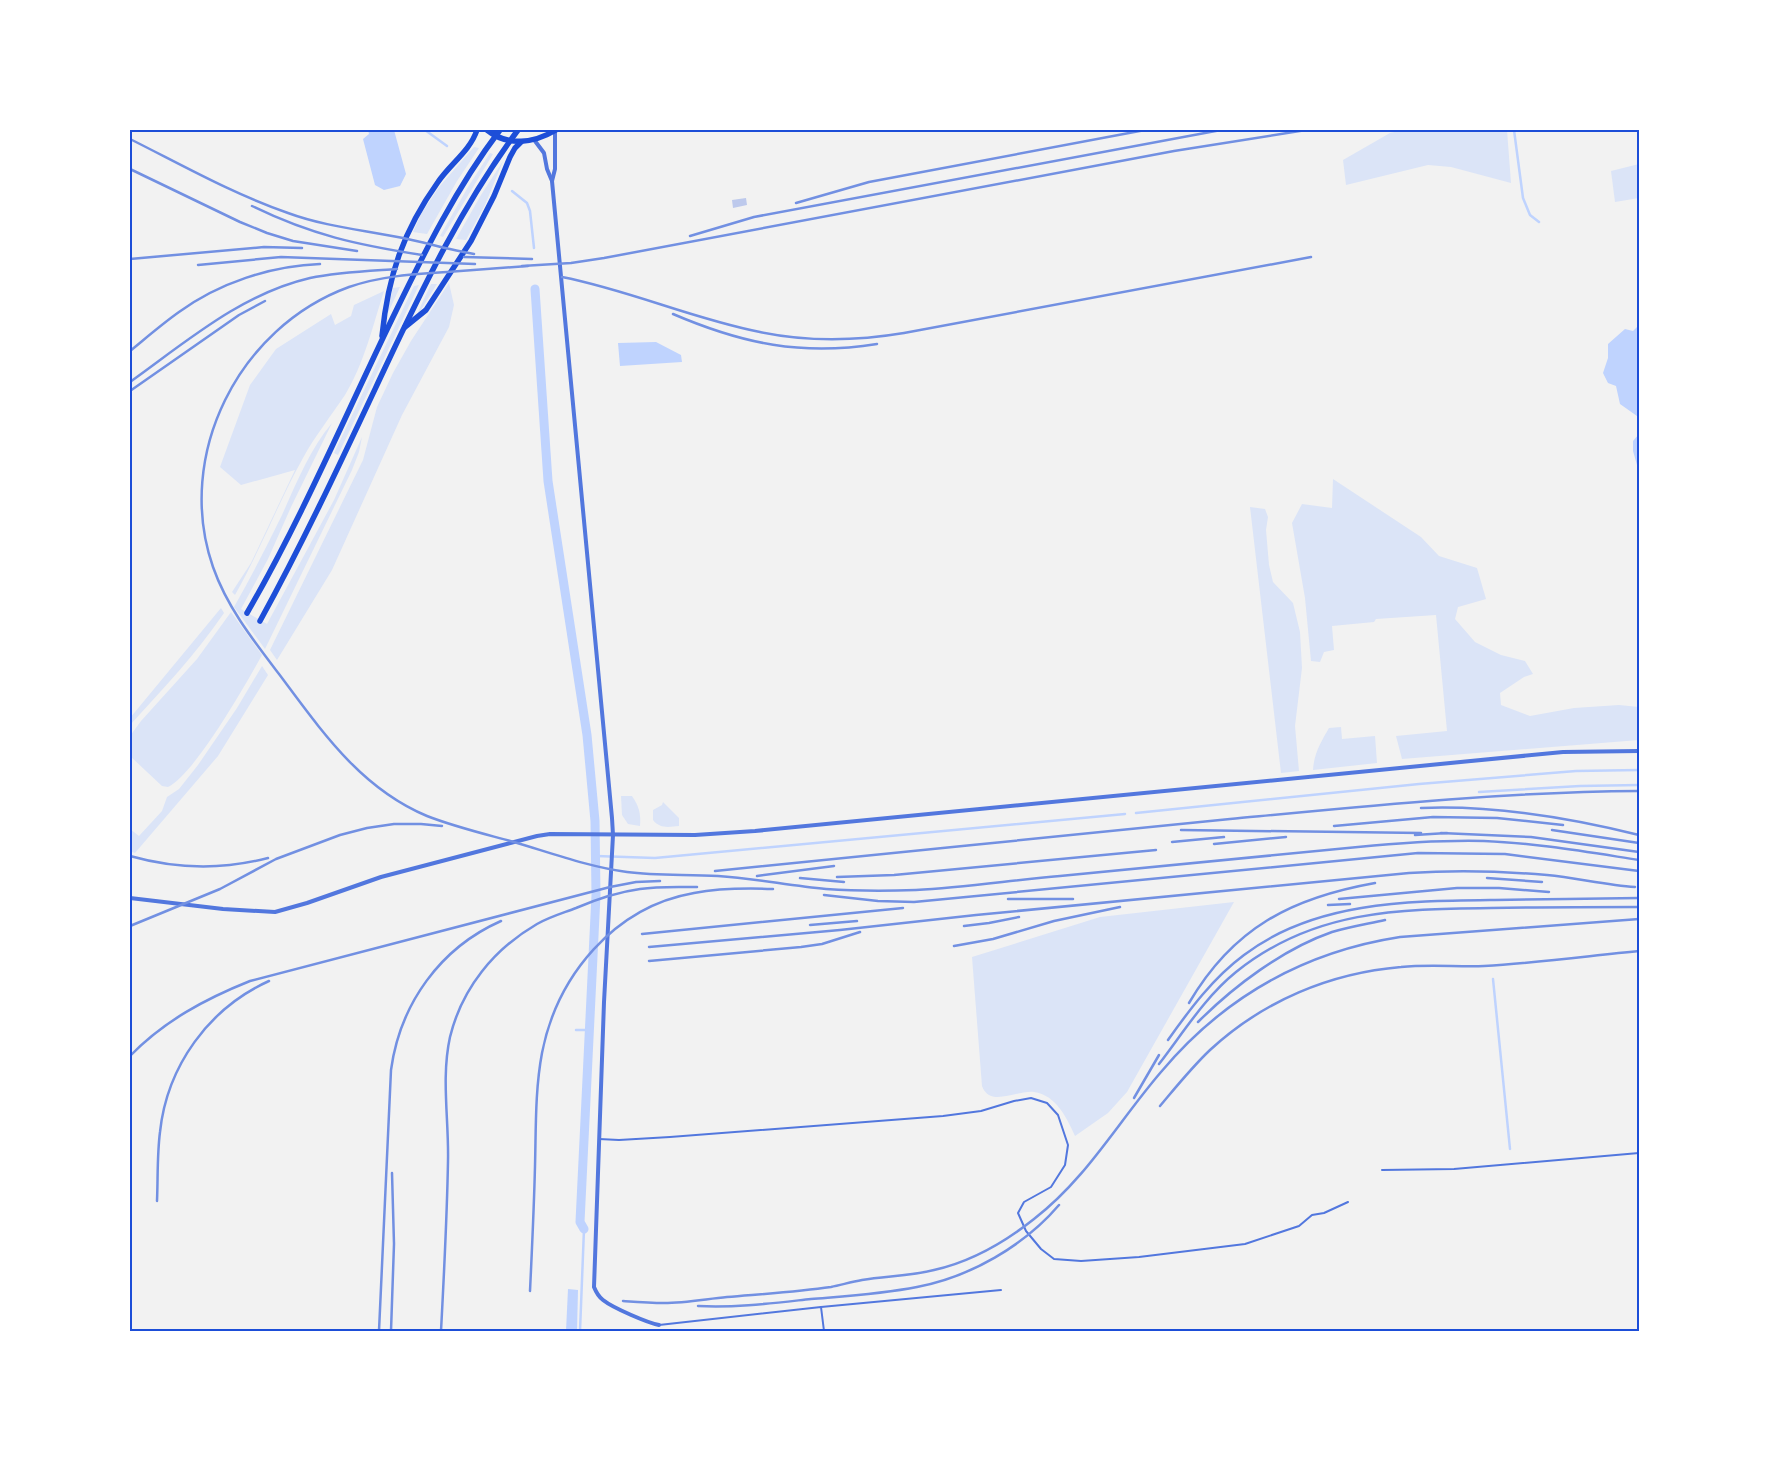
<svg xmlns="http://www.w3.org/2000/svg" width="1769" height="1461" font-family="Overpass,sans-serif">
<rect width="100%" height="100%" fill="#f2f2f2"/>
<g fill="#dbe4f7">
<polygon points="1403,130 1507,130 1511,183 1451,167 1428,165 1346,185 1343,160 1390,133"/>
<polygon points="474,147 479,148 457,181 427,234 413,232 421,214 439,187"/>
<polygon points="490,153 493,154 443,237 440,236 468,187"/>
<polygon points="503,161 485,205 466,240 456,239 481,195"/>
<polygon points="1639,164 1639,198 1615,202 1611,171"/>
<polygon points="449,283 454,305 449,327 402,415 332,570 277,660 270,650 363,460 377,407 393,373 411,341"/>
<polygon points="431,284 437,284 419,313 417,314"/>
<polygon points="419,285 338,455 334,453 414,286"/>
<polygon points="400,287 388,313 387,313 393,288"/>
<path d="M384 291C373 325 364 364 345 395 331 416 315 436 303 458 278 503 260 551 235 595L232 592 251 563 295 470 241 485 220 467 250 385 276 349 331 314 335 325 351 316 354 305Z"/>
<path d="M332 423 291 507 268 559 241 609 267 624 334 500 362 437 359 452 352 470 265 649 234 607C251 577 267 546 282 515 296 484 310 449 332 423Z"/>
<polygon points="1333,479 1421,537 1439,556 1477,568 1486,599 1458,607 1455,619 1475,642 1501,655 1525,661 1533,674 1524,677 1500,693 1501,705 1530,716 1574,708 1619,705 1639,707 1639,740 1402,759 1396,736 1447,731 1436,615 1376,619 1374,622 1332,626 1334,650 1324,652 1320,662 1311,661 1305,598 1292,523 1302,504 1332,508"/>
<polygon points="1250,507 1265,509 1268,517 1266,530 1269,565 1273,582 1293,603 1300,632 1302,668 1295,726 1299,771 1281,773"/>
<path d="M221 608 224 613C196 654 163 689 130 725V718Z"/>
<path d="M231 612 262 655C246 684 195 774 168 787L162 786 130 756V736L141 721 197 659Z"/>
<polygon points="262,666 268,675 218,756 135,853 130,851 130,829 139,836 162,811 167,797 179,789 198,765 237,708"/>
<path d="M1341 727 1342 739 1375 736 1377 763 1313 770C1314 753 1321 742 1329 728Z"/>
<path d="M621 796H632C639 806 641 814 640 826L628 824 622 815Z"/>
<path d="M663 802 679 818V826C669 827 660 829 653 820V810L662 805Z"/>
<path d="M1234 902 1127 1092 1108 1113 1075 1136C1067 1118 1056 1095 1034 1092 1016 1090 990 1108 982 1086L972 957 1100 917Z"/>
</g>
<g fill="#bfd3fe">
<polygon points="368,130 394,130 406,174 400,186 384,190 375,185 363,139 369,134"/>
<polygon points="1639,325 1639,433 1637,416 1620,404 1616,386 1608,383 1603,373 1608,358 1608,344 1625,329 1633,331"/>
<polygon points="656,342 681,355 682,362 620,366 618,343"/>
<polygon points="1639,434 1639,472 1633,451 1633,441"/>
<polygon points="568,1289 578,1290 577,1331 566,1331"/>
</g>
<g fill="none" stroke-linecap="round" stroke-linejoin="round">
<g stroke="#bfd3fe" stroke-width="2.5">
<polyline points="425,130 447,146"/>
<polyline points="1514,130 1523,198 1530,215 1539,222"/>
<polyline points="512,191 527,203 530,211 534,248"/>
<polyline points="1479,792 1580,786 1639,785"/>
<polyline points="1136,813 1419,784 1576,771 1639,770"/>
<polyline points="596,856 655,858 1125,814"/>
<polyline points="1493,979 1510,1149"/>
<polyline points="576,1030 589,1030"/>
<polyline points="580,1331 584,1229"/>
</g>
<polyline stroke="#bfd3fe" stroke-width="9" points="535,289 548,481 587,735 595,821 596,895 580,1222 584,1229"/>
</g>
<polygon fill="#bdc9ec" points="746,198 747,205 733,208 732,200"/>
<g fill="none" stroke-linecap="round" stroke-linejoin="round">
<g stroke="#5277de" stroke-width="2">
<polyline points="599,1139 619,1140 670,1137 943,1116 981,1111 1014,1101 1031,1098 1047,1103 1058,1115 1068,1145 1065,1165 1051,1187 1024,1202 1018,1213 1026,1231 1041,1249 1054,1259 1081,1261 1139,1257 1245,1244 1299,1226 1312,1215 1324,1213 1348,1202"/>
<polyline points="1382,1170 1454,1169 1639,1153"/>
<polyline points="821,1307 1001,1290"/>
<polyline points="659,1325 821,1307 824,1331"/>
</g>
<g stroke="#5277de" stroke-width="4">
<path d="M535 141 544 153 547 169 552 181 612 818 613 835 604 1002 594 1287C596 1292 599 1297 603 1300 613 1308 648 1323 659 1325"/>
<polyline points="552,181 555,169 555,131"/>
<polyline points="130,898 223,909 275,912 307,903 381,877 537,836 550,834 695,835 755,831 1563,752 1639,751"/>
</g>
<g stroke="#1d4ed8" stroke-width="5.5">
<path d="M487 130C508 147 534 143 556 130"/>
<polyline points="405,327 426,310 471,241 494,196 510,157 515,148 521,142"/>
<path d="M382 336C388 276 403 231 438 182 450 164 470 151 477 130"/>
<path d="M247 613C302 518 345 416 393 317 424 253 456 188 500 130"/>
<path d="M260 621C305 539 344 455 384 370 423 287 463 204 518 130"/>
</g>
<g stroke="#7290e2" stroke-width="2.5">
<path d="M130 139C182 165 233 194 288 213 326 227 365 230 403 238 427 243 450 250 474 254"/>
<polyline points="130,169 240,222 267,233 293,241 357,251"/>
<polyline points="796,203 869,182 1145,130"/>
<path d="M252 206C311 235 358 245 422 255"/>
<polyline points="690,236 754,217 1221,130"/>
<polyline points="464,257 532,259"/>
<polyline points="130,259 264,247 302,248"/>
<polyline points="198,265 281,257 475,264"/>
<polyline points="522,266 571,263 604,258 1174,151 1306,130"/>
<path d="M528 266C501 268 474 270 447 272 414 274 381 276 349 287 239 327 174 455 213 567 227 607 253 640 279 674 321 730 360 788 427 816 455 827 485 834 514 842 551 853 589 867 627 872 657 876 688 874 718 876 754 878 790 886 826 889 855 891 886 891 916 890 964 888 1012 880 1060 876 1159 866 1258 856 1358 847 1399 843 1441 840 1484 841 1536 843 1587 852 1639 860"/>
<path d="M562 277C629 290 693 319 760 332 808 342 856 341 904 333L1311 257"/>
<path d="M673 314C743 344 802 356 877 344"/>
<path d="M130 351C146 338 162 324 179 312 219 283 270 266 320 264"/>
<path d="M130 382C186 342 241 294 310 278 338 272 368 271 397 269"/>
<polyline points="130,391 239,315 265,301"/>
<path d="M1421 808C1495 805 1567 817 1639 835"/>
<polyline points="1334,826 1433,817 1497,818 1563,825"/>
<polyline points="1181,830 1421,833"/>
<polyline points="1552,830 1639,843"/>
<polyline points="1441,833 1531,837 1639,852"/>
<polyline points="1415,835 1447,833"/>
<polyline points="1172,842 1224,837"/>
<polyline points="1214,844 1286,837"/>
<path d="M130 856C176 869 222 870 268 858"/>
<path d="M715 871C887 854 1058 836 1230 819 1366 806 1502 792 1639 791"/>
<polyline points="757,876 834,866"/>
<polyline points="837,877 894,875 1156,850"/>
<polyline points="800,878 844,882"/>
<polyline points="1487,878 1542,882"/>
<polyline points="824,895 878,901 914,902 1418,853 1505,854 1639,871"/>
<polyline points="1008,899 1073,899"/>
<polyline points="1339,899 1457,888 1499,888 1549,892"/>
<polyline points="1328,905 1350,904"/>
<polyline points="810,925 857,921"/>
<polyline points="130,926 220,889 276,859 340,835 367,828 394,824 421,824 442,826"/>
<polyline points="964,926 989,923 1019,917"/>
<polyline points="642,934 903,908"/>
<polyline points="954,946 993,939 1054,921 1120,907"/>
<path d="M649 947 840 930 976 915 1409 873C1455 870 1501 871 1547 875 1577 878 1606 885 1635 887"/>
<polyline points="649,961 801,947 822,944 860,932"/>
<path d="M1189 1003C1233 928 1291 898 1375 883"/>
<path d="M1198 1022C1234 986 1283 949 1332 932 1349 927 1367 924 1385 920"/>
<path d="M1168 1040C1190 1009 1213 978 1244 955 1315 901 1409 901 1495 900 1543 899 1591 899 1639 898"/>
<path d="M130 1056C164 1021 205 999 250 981L610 887 636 882 660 881"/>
<path d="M1159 1064C1183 1033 1205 997 1236 972 1313 910 1398 909 1491 908 1541 907 1590 907 1639 907"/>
<polyline points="1134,1098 1159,1055"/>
<path d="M1160 1106C1176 1087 1192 1067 1210 1050 1263 1001 1330 973 1401 967 1429 964 1457 967 1484 966 1536 963 1588 956 1639 951"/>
<path d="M157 1201C158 1178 157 1155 160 1132 167 1066 209 1008 269 981"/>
<path d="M530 1291C532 1249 534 1208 535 1166 536 1129 535 1090 542 1053 557 976 614 907 694 893 720 888 746 888 773 889"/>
<path d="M623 1301C637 1302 650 1303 664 1303 685 1303 706 1299 727 1297 762 1294 796 1292 831 1287 841 1285 851 1282 862 1280 885 1276 910 1276 934 1270 970 1262 1005 1242 1034 1219 1087 1178 1118 1122 1161 1072 1224 997 1303 952 1400 937L1639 919"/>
<path d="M698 1306C736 1308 774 1303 811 1299 847 1296 882 1294 917 1287 970 1277 1024 1246 1059 1205"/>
<path d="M379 1331 391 1070C400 1004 440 948 501 921"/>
<polyline points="391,1331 394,1244 392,1173"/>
<path d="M441 1331C444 1275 447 1218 448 1161 449 1120 441 1078 450 1037 462 988 494 949 537 924 549 917 563 913 576 908 597 899 618 892 640 889 659 886 678 887 697 887"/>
</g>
</g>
<rect width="1769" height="1461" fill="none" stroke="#ffffff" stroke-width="262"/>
<rect x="131" y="131" width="1507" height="1199" fill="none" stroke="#1d4ed8" stroke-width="2"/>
</svg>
